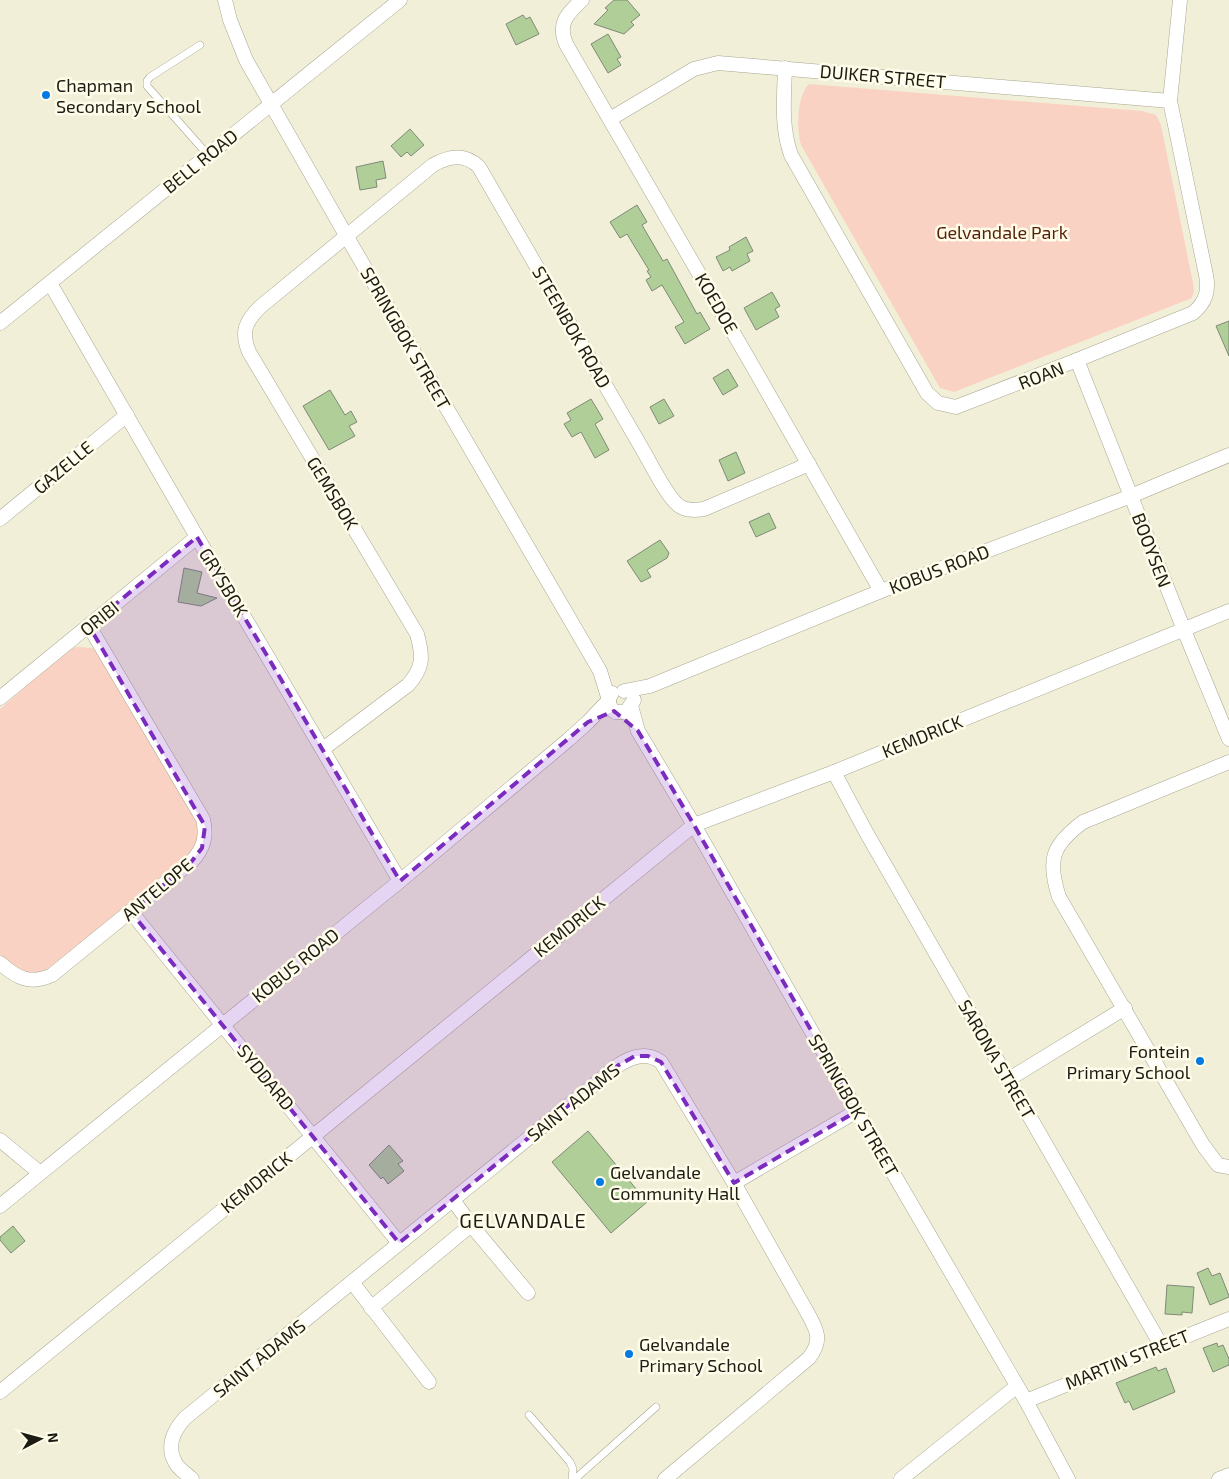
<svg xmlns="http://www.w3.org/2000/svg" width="1229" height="1479" font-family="'Exo 2',sans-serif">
<rect width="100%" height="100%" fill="#f2efd8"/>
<g fill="#fad2c3">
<path d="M809 84 1142 111 1156 115 1161 125 1193 283 1194 291 1192 298 954 392 940 388 801 145C796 129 797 95 809 84Z"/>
<path d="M78 647 92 648 99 653 197 823C199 840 196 845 186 858L42 973H23L0 954V709L71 648Z"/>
</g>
<g fill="#b0ce98" stroke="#7f8a77">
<polygon points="614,0 627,0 640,15 631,22 634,25 624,34 594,24 608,10 605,8"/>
<polygon points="523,15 526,19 530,17 539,34 516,45 506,24"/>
<polygon points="608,34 621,57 617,59 621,65 608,73 591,44"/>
<polygon points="410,129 424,145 411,156 407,152 401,157 391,146"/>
<polygon points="383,161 386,178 376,180 377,187 360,190 356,167"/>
<polygon points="637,205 647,222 642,225 663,261 667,259 697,314 700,312 710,329 685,344 675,327 684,322 662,285 652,291 646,280 651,277 647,271 649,270 627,234 620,238 610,222"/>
<polygon points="746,237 753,251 747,254 750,261 732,271 730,267 723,271 716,257 730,250 729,247"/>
<polygon points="772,292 780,306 775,309 779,317 756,330 744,308"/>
<polygon points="1229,321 1229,356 1216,326"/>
<polygon points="728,369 738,386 723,395 713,378"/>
<polygon points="330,390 345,415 351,411 357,422 349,426 355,436 329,450 303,406"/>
<polygon points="591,399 603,419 595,424 609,450 595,458 581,432 572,437 564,424 571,420 567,413"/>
<polygon points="664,399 674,416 659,424 650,407"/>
<polygon points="736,452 745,473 728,481 719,460"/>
<polygon points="769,513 776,528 756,537 749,522"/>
<polygon points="660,540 669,553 667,558 647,570 651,577 641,582 627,561"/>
<polygon points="184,568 202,572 197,593 217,598 201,606 178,602"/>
<polygon points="588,1131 647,1202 611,1233 552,1162"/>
<polygon points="389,1145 403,1161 398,1164 404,1171 388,1184 383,1177 381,1179 369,1165"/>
<polygon points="13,1226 25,1241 11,1253 0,1240 0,1237"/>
<polygon points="1208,1268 1212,1276 1220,1273 1229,1296 1229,1297 1210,1305 1197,1273"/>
<polygon points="1167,1285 1194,1287 1192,1313 1182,1312 1182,1315 1165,1314"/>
<polygon points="1217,1343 1218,1347 1223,1345 1229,1359 1229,1365 1213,1372 1203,1348"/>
<polygon points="1156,1367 1158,1371 1166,1368 1175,1392 1133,1410 1129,1401 1125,1403 1116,1383"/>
</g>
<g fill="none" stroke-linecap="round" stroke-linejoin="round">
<defs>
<g id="lane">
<polyline points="200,45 150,77 147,81 147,86 208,155"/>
<polyline points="529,1415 570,1462 573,1469 572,1479"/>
<polyline points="575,1479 656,1407"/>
</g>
<g id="street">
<path d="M582 0C568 13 557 23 566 44L756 372 881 591"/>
<path d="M785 68C784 98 781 127 791 155L927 393 938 403 956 407 1077 360 1193 313C1206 302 1209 291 1206 275L1170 101 1180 0"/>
<polyline points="610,119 694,69 718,63 1170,101"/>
<polyline points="50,283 197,537 400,881"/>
<polyline points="0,323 400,0"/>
<polyline points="1077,360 1184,630 1229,739"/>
<polyline points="0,519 127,415"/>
<polyline points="624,691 650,686 881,591 1131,496 1229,455"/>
<path d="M612 693C607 700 608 707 615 712H626L634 700"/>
<polyline points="0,698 197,537"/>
<polyline points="631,706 638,731 694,825 857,1111 1026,1401 1068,1479"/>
<path d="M323 749 408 685C424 667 423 656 417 634L249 352C241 332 245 322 260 307L433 165C449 156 465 153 479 167L644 452C651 464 669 501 681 507 688 511 696 510 704 509L809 464"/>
<path d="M1229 762 1083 822C1052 845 1047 860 1059 897L1203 1145 1218 1165 1229 1167"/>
<polyline points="834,772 866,832 1161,1345"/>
<polyline points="131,912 399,1243"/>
<path d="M0 963C17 978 30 985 52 975L192 861C204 848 207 836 203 819L89 626"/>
<polyline points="1009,1079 1125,1008"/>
<polyline points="0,1140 40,1173"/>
<polyline points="734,1183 857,1111"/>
<polyline points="453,1200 471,1225 528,1293"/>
<polyline points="0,1206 400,881 568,740 588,722 609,700 600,671 347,237 246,60 230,20 225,0"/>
<polyline points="352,1282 429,1382"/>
<polyline points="371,1308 471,1225"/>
<polyline points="0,1392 694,825 834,772 1229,611"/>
<polyline points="1026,1401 1229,1319"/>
<path d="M192 1479C187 1474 178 1469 175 1462 166 1446 174 1430 185 1418L617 1066C631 1057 646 1051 661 1062L734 1183 807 1312C817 1330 823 1340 809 1358L665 1479"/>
<polyline points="901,1479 1017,1386"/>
<polyline points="1219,1479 1229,1475"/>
</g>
</defs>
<use href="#lane" stroke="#a9a690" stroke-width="8"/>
<use href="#street" stroke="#a9a690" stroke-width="15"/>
<use href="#lane" stroke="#fff" stroke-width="7"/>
<use href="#street" stroke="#fff" stroke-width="14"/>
</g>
<path fill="#7b2cbf" fill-opacity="0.2" stroke="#7b2cbf" stroke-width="4" stroke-dasharray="10 6" stroke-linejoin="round" d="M197 537 400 881 588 722 614 711 638 731 694 825 857 1111 734 1183 661 1062 648 1056H635L617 1066 399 1243 131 912 192 861 202 848 205 826 89 626Z"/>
<g fill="#037be2" stroke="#fffdea" stroke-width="2">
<circle cx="46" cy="95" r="5"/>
<circle cx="1200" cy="1061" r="5"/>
<circle cx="600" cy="1182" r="5"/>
<circle cx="629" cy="1354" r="5"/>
</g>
<g text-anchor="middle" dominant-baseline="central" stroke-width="5" stroke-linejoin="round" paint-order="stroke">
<g font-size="18" fill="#1d1c14" stroke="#fffdea">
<text transform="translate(883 76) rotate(5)">DUIKER STREET</text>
<text transform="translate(200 161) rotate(-39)">BELL ROAD</text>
<text transform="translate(717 303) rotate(60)">KOEDOE</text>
<text transform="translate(572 327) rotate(60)">STEENBOK ROAD</text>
<text transform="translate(406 338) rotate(60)">SPRINGBOK STREET</text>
<text transform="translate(1041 375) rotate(-21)">ROAN</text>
<text transform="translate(63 467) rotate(-40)">GAZELLE</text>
<text transform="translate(333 493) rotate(59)">GEMSBOK</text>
<text transform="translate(1152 550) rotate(69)">BOOYSEN</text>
<text transform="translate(939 569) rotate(-21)">KOBUS ROAD</text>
<text transform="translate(224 582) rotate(59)">GRYSBOK</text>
<text transform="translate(99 618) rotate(-39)">ORIBI</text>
<text transform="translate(922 736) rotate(-22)">KEMDRICK</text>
<text transform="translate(157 889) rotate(-40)">ANTELOPE</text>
<text transform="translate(569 926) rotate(-39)">KEMDRICK</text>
<text transform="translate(295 965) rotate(-39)">KOBUS ROAD</text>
<text transform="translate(997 1059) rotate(60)">SARONA STREET</text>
<text transform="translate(266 1077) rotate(51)">SYDDARD</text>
<text transform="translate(573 1102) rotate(-39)">SAINT ADAMS</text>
<text transform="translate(854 1105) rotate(60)">SPRINGBOK STREET</text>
<text transform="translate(256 1182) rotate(-39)">KEMDRICK</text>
<text transform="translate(259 1358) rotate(-39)">SAINT ADAMS</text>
<text transform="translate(1127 1359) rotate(-22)">MARTIN STREET</text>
</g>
<g font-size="18" fill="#1d1c14" stroke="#fffdea" text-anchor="start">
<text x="56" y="85">Chapman<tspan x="56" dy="21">Secondary School</tspan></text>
<text x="1190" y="1051" text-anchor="end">Fontein<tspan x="1190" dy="21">Primary School</tspan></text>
<text x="610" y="1172">Gelvandale<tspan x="610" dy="21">Community Hall</tspan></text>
<text x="639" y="1344">Gelvandale<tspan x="639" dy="21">Primary School</tspan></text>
</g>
<g font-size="18" fill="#571f07" stroke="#fffdea">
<text x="1002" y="232">Gelvandale Park</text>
</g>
<g font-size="20" letter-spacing="1" fill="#1d1c14" stroke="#fffdea">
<text x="523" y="1220">GELVANDALE</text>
</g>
</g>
<g transform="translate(40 1439) rotate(84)" stroke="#fffdea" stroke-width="4" paint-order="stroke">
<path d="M0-4L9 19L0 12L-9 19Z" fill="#1d1c14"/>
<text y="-8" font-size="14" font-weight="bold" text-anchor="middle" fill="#1d1c14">N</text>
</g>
</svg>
